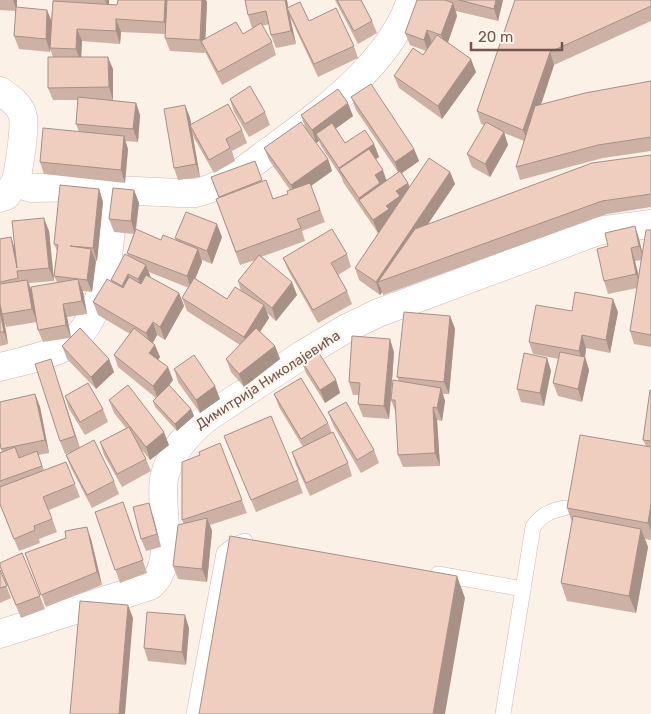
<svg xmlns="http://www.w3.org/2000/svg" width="651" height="714" font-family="Rubik,sans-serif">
<rect width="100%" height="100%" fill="#fbf1e7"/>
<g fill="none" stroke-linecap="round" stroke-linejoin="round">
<defs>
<g id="lane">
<polyline points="438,574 523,589"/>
<polyline points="194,714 224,553 234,545 245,541"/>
<path d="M503 714 533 527C541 515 550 511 564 508"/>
</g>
<g id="street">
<path d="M0 91C9 97 21 105 23 117 25 129 19 171 15 183"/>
<path d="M0 198 6 196 15 183 31 188 94 187 114 190 180 193H196L212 188 240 173C299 128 387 73 411 0"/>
<path d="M0 367C19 362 49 356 66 346 110 319 110 236 114 190"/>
<path d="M0 634 150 586C177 564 159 508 164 478 170 452 188 433 208 417L302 355 347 328 378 313 598 231 651 224"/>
</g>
</defs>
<use href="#lane" stroke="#cebab0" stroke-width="16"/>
<use href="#street" stroke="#cebab0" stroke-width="29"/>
<use href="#lane" stroke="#fff" stroke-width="15"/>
<use href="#street" stroke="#fff" stroke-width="28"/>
</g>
<g fill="#ceb1a5" fill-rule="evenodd">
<polygon points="0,0 17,0 17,8 51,21 53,0 109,0 109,5 117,5 207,2 205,39 243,34 255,27 252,28 248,15 245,0 287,0 288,8 309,21 354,46 358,58 318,77 290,17 296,44 276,48 271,35 269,24 262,26 272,42 276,55 222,85 205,52 204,53 170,51 165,38 165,34 121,32 120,44 82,41 81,57 113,69 113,100 106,100 136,103 140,115 138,142 125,141 128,149 125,183 44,174 40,162 79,132 76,124 78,100 53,100 48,88 53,57 50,49 50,52 19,49 14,36 16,11 0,10"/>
<polygon points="335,0 361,0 372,21 377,33 358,44"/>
<polygon points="417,0 503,0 498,21 456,11 457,16 448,42 476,72 442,119 399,88 394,76 423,55 426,51 410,45 405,33"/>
<polygon points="515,0 651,0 651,21 554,65 541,105 651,81 651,151 603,158 520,180 516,167 524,141 504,133 508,145 490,177 472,167 467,154 484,125 481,124 477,111"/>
<polygon points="351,97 414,149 419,161 402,173 410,187 450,172 455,184 428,224 651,155 651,207 607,214 383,295 382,292 380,295 359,280 355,268 379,232 378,233 343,182 342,178 321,146 319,141 316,143 328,159 332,171 311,186 325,222 302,231 305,241 261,257 297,295 276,321 267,313 269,318 260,332 275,346 280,359 244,387 231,372 226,359 240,345 187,311 182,298 189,288 149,272 150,277 179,293 184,306 165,340 157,335 153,343 160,357 158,360 173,380 167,388 191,409 194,416 177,431 155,407 153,401 156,398 118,367 114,355 130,334 98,315 93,302 112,282 111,280 128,255 127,253 134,234 114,232 109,219 134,190 139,203 136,230 161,240 176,240 175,238 222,237 212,264 202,260 202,262 195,279 227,299 241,291 238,281 255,260 240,265 216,199 219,198 211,177 255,161 263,182 273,199 288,194 290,190 269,160 264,148 305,127 301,115 353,116 335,129 345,143 374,144 379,157 376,159 387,180 398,172 356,110"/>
<polygon points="230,99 265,112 270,125 249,137 234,112"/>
<polygon points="185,105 190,118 191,124 242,130 247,143 232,151 235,161 214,173 194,138 192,131 200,177 178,180 174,168"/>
<polygon points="99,189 103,202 97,261 95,261 92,292 83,291 87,314 67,317 71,337 114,372 96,389 67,359 62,346 70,338 43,342 38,330 37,322 6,327 4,320 8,344 0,346 0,239 11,237 15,249 49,231 54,281 29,283 32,292 57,282 54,276 57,251 54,244"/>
<path d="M635 226 639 239 642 253 651 230V347L634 344 630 331 637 288 608 294 604 281 608 246ZM641 260 639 276 635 261Z"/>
<polygon points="347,254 351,267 338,275 347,291 352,304 318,323 288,270 283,258"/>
<polygon points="618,312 610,353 586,348 585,357 589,370 582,402 558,396 553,383 559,359 533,354 529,342"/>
<polygon points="450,316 455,329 449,394 443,394 445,401 442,421 437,420 440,466 403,467 398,455 396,413 391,400 389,419 363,417 358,404 359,395 353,395 349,382 394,352 391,400 399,381 397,377"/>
<polygon points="547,358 551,371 544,406 521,402 517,389"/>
<polygon points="301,360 336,380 340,393 325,403 306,373"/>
<polygon points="174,369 220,399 200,413 178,382"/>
<polygon points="55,372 80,448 114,481 119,494 92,508 71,468 66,455 72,452 65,454 60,441"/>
<polygon points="651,390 651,540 645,539 648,547 636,613 567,601 561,583 572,522 567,508 646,446 643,440"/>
<polygon points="35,394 40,407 49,453 38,455 44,470 66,462 80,497 49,510 57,532 39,539 40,543 19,551 0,505 0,451 0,452 2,452 1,449"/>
<polygon points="274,394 328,423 332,433 348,463 352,476 310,496 296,465 292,452 303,447 279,407"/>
<polygon points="65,396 103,409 108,422 85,435 69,409"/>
<polygon points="109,400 169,445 150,460 138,445 146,459 151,471 122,487 104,455 100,442 126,428 114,413"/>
<polygon points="328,412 374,450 379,463 361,473 333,425"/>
<polygon points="224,436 298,480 303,493 256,512"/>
<polygon points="220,443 247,513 210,525 212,531 207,582 178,579 173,566 184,524 182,520 200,455"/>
<polygon points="95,512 128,515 147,573 120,583"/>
<polygon points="153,516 161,547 146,551 141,539"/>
<polygon points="66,538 91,539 102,585 46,607 25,553"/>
<polygon points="0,567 40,596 45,609 21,618"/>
<polygon points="0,570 11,598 0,603"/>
<polygon points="189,628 186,665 148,661 144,648"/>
</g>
<g fill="#a79086">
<polygon points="13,0 17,0 17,11"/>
<polygon points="105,0 109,0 109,11"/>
<polygon points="165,0 170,0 168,34 164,22"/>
<polygon points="202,0 206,0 207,2 205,49 201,41 204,53 200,40"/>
<polygon points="285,0 287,0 289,13 287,8 290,17 296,44 291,31"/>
<polygon points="496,0 503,0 498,21 494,9"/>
<polygon points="453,3 457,16 446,48 441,35"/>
<polygon points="47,10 52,22 50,52 46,39"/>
<polygon points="116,19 121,32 120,44 116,31"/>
<polygon points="77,29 82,41 81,62 76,49"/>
<polygon points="427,30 432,43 428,52 424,40"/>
<polygon points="550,52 554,65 528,143 523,130"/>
<polygon points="108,57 113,69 113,100 109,87"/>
<polygon points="471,59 476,72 442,119 438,106"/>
<polygon points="136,103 140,115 138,142 133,129"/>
<polygon points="348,103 353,116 320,140 316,134 319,141 316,143 312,130"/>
<polygon points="185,105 190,118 192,128 190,125 192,131 200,177 196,164"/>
<polygon points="504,132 508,145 490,177 485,164"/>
<polygon points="124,136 128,149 125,183 121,170"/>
<polygon points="374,144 379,157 345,179 340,172 339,168"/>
<polygon points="414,149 419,161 399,175 395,162"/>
<polygon points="328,159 332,171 295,197 291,185"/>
<polygon points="383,170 387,183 359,200 359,198 375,175"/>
<polygon points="450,172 455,184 392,277 378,282 382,292 380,295 376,282"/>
<polygon points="408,183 413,196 393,222 378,233 373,220 396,191"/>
<polygon points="99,189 103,202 97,261 93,248"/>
<polygon points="134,190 139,203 135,234 131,221"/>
<polygon points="44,218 49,231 54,281 49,268"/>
<polygon points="217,224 222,237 212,264 207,251"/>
<polygon points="635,226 639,239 644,259 639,246"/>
<polygon points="11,237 15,250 17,268"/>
<polygon points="631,248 635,261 641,287 636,274"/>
<polygon points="91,249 96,262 92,292 87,280"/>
<polygon points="198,249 202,262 191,289 187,276"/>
<polygon points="146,265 151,278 143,292 138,279"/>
<polygon points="128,274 133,287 126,299 122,286"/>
<polygon points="78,279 83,292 87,314 82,301"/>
<polygon points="27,280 32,292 37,322 32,309"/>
<polygon points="292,282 297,295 276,321 272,308"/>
<polygon points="179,293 184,306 165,340 160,327"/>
<polygon points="613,299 618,312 610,353 606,340"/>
<polygon points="0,300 2,314 4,320 8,344 4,332 0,311"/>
<polygon points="63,304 67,317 71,338 66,325"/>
<polygon points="264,305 269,318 248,350 244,337"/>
<polygon points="450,316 455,329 449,394 444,382"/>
<polygon points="153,322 157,335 151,346 146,333"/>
<polygon points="582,335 586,348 585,357 589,370 582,402 578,389 583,364 579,351"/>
<polygon points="390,339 394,352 389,419 384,406"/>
<polygon points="155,345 160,357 154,365 149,353"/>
<polygon points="275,346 280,359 244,387 239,374"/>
<polygon points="547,358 551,371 544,406 540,393"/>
<polygon points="51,359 55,372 80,449 75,436"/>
<polygon points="109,359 114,372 96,389 91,377"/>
<polygon points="168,367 173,380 158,399 153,386"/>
<polygon points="336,380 340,393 325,403 320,390"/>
<polygon points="215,386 220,399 200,413 196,400"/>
<polygon points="441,388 445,401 442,421 437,408"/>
<polygon points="35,394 40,407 49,453 45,440"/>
<polygon points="433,407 437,420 440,466 435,453"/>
<polygon points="191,409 194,416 177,431 175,424"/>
<polygon points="164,432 169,445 150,460 146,447"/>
<polygon points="149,503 153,516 161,547 157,534"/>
<polygon points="651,504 651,531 648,523"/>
<polygon points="207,518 212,531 207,582 202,569"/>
<polygon points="87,527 91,539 102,585 97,572"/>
<polygon points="641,529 648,547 636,613 629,596"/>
<polygon points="457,576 465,598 445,714 433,714"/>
<polygon points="128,605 133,618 125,714 119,714"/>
<polygon points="185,615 189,628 186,665 182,652"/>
</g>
<g fill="#efcec0" stroke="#a79086">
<polygon points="118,0 165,0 164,22 116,19 116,31 77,29 76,49 50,48 53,1 117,5"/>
<polygon points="167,0 202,0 200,40 165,38"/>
<polygon points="245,0 285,0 291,31 271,35 266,11 248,15"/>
<polygon points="337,0 361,0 372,21 354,31"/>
<polygon points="417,0 445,0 453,3 441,35 427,30 424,40 405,33"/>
<polygon points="459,0 496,0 494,9"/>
<polygon points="515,0 651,0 651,6 550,52 523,130 477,111"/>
<polygon points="300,2 309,21 336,8 354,46 314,64 287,8"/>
<polygon points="16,7 47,10 46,39 14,36"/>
<polygon points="236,22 243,34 261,23 272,42 218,72 201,41"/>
<polygon points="437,35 471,59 438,106 394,76 413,48 423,55"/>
<polygon points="48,57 108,57 109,87 48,88"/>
<polygon points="651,81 651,137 598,145 516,167 535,106 585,93"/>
<polygon points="371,84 414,149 395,162 351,97"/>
<polygon points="250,86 265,112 245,124 230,99"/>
<polygon points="338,89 348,103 312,130 301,115"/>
<polygon points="78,97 136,103 133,129 76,124"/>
<polygon points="228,104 242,130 226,139 230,148 209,160 190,125"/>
<polygon points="185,105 196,164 174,168 164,109"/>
<polygon points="301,122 328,159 291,185 264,148"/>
<polygon points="486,122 504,132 485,164 467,154"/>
<polygon points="332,123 345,143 365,130 374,144 339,168 316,134"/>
<polygon points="43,128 124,136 121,170 40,162"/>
<polygon points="369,149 383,170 375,175 380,183 359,198 339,169"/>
<polygon points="651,155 651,194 602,201 378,282 415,229 592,163"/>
<polygon points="429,158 450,172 376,282 355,268"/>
<polygon points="255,161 262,180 219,197 211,177"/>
<polygon points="400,171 408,183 396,191 400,196 386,206 389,209 373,220 359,200"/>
<polygon points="266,180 273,199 288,194 287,191 310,183 320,210 297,219 301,228 236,252 216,199"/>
<polygon points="60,185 99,189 93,248 70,246 91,249 87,280 54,276 58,245 54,244"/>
<polygon points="113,188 134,190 131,221 109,219"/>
<polygon points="186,212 217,224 207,251 175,238"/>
<polygon points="44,218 49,268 17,271 18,278 0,282 0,239 11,237 17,268 12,221"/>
<polygon points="635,226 639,246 631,248 636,274 604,281 597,249 608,246 605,233"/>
<polygon points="136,229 161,240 163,235 198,249 187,276 127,253"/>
<polygon points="332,229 347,254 331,263 347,291 313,310 283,258"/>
<polygon points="646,230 651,230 651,335 630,331"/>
<polygon points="125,254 146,265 138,279 128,274 122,286 111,280"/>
<polygon points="259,255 292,282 272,308 238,281"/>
<polygon points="146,275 179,293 160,327 153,322 146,333 93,302 107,279 123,288 129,277 141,284"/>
<polygon points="194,278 227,299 235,287 264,305 244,337 182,298"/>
<polygon points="78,279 82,301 63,304 66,325 38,330 31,287"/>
<polygon points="27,280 32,309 2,314 0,304 0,284"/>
<polygon points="575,292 613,299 606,340 582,335 579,351 529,342 536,305 572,311"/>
<polygon points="0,311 4,332 0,332"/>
<polygon points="404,312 450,316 444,382 397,377"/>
<polygon points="80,328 109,359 91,377 62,346"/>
<polygon points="134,328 155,345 149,353 168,367 153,386 114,355"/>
<polygon points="256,328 275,346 239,374 226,359"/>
<polygon points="352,336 390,339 384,406 358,404 360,383 349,382"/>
<polygon points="317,350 336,380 320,390 301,360"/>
<polygon points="560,352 585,357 578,389 553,383"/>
<polygon points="524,353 547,358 540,393 517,389"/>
<polygon points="194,355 215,386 196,400 174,369"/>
<polygon points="51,359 75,436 60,441 35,364"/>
<polygon points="301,378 328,423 301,439 274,394"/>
<polygon points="393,380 441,388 437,408 433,407 435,453 398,455 395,400 391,400"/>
<polygon points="88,383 103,409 80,422 65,396"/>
<polygon points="128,385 164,432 146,447 109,400"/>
<polygon points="169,385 191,409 175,424 153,401"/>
<polygon points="650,390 651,390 651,441 643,440"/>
<polygon points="35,394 45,440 1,449 0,442 0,402"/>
<polygon points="346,402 374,450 357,460 328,412"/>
<polygon points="271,416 298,480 251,500 224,436"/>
<polygon points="129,427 146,459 117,474 100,442"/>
<polygon points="333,432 348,463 306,483 292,452"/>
<polygon points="580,435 651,447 651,504 648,523 567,508"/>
<polygon points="94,440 114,481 87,495 66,455"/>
<polygon points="220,443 242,500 182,520 182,462 200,455 199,452"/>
<polygon points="15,447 19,458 37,451 42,466 0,481 0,453"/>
<polygon points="66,462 75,484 43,497 52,519 34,526 35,530 14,539 0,504 0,487"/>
<polygon points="123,502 143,560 115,570 95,512"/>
<polygon points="149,503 157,534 141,539 133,507"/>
<polygon points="573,516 641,529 629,596 561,583"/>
<polygon points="207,518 202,569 173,566 178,525"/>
<polygon points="87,527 97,572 41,595 25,553 66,538 65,531"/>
<polygon points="230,536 457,576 433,714 199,714"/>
<polygon points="22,553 40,596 16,605 0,566 0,563"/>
<polygon points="0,570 7,586 0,588"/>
<polygon points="80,601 128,605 119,714 70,714"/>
<polygon points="147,612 185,615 182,652 144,648"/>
</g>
<g text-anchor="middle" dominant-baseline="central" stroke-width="4.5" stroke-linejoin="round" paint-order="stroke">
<g font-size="14" fill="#73564d" stroke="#fef5ed">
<text transform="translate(268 380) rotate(-33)">Димитрија Николајевића</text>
</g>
</g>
<path d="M471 42v8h91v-8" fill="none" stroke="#73564d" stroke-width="2.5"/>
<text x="478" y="42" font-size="15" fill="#73564d" stroke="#fef5ed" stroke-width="4" paint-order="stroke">20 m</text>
</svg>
